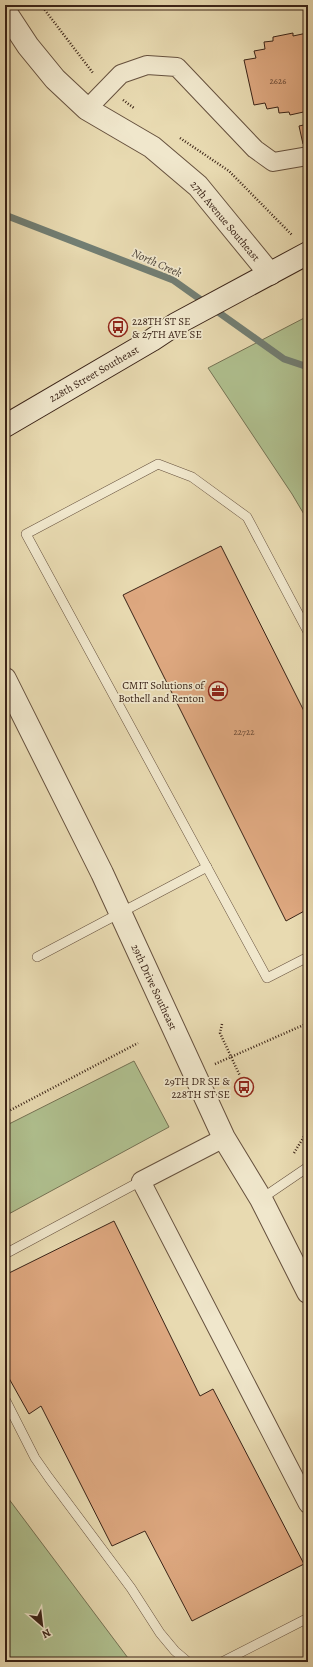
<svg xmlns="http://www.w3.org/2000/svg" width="313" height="1667" font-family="Alegreya,serif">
<rect width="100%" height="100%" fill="#e8dab1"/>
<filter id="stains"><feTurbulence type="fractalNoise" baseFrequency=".005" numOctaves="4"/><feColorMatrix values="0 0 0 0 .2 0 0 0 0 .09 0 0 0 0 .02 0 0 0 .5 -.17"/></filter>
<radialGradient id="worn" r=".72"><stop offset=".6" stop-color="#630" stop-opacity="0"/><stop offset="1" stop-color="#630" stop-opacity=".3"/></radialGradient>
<g fill="#b0c190" stroke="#757254">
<polygon points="308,316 308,521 292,494 208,368"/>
<polygon points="134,1061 169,1127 5,1216 5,1126"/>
<polygon points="5,1494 131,1662 5,1662"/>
</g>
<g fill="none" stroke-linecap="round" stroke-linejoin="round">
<polyline stroke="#727e73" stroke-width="7" points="5,215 173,280 284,359 308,367"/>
</g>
<g fill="#dea880" stroke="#3a2317">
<polygon points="293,33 293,36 307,33 308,40 308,111 290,115 289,112 279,113 278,107 267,109 265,103 254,105 244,60 256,58 254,51 265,49 264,42 273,41 273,37"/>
<polygon points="308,124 308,143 303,144 299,126"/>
<polygon points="221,546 308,719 308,909 286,921 123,595"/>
<polygon points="114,1221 200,1396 213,1389 304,1564 192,1621 145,1531 112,1546 41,1406 29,1414 5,1371 5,1275"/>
</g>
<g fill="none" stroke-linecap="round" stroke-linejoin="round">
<defs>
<g id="service">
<polyline points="308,632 247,517 192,477 158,464 26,534 267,978 308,957"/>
<polyline points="37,957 207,867"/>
<polyline points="261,1199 308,1167"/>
<polyline points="5,1254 141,1181"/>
<polyline points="5,1399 35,1458 49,1478 131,1588 160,1633 175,1651 188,1662"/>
<polyline points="222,1662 308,1618"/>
</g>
<g id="minor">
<polyline points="87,109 121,74 147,65 177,67 255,149 273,162 308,156"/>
<polyline points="224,1138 141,1181 308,1504"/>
</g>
<g id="tertiary">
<polyline points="5,11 28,46 55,79 87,109 152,147 198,186 270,274"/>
<polyline points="5,679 102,873 224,1138 261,1199 308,1292"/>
</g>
<polyline id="secondary" points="5,426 152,340 176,324 308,253"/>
</defs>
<use href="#service" stroke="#66513e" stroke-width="10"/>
<use href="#minor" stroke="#66513e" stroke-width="20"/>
<use href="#tertiary" stroke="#66513e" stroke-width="24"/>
<use href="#secondary" stroke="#3a2317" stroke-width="24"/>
<g stroke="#3a2317" stroke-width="2.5" stroke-dasharray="1 2" stroke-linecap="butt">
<polyline points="41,5 93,73"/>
<polyline points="123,100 134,108"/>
<polyline points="180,138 229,171 292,235"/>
<polyline points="308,430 305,453 306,509 308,515"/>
<polyline points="222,1024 220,1033 240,1076"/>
<polyline points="215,1064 308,1023"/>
<polyline points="5,1113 138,1043"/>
<polyline points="294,1153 308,1130"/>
</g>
<use href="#service" stroke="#f0e7cc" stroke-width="9"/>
<use href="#minor" stroke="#f0e7cc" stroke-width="18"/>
<use href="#tertiary" stroke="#f0e7cc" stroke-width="22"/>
<use href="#secondary" stroke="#f0e7cc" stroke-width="22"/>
</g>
<defs>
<symbol id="bus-ring" viewBox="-11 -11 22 22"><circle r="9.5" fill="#f0e7cc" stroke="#8f2418" stroke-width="1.5"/><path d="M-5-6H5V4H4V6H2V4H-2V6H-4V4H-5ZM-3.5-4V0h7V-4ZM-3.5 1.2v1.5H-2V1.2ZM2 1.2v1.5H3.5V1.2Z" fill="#8f2418"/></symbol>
<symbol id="office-ring" viewBox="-11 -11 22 22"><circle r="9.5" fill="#f0e7cc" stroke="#8f2418" stroke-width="1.5"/><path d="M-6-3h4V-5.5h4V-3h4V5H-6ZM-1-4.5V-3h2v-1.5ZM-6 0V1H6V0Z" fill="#8f2418"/></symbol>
</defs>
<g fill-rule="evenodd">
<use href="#bus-ring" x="107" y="316" width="22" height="22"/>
<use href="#office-ring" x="207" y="680" width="22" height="22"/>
<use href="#bus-ring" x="233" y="1076" width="22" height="22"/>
</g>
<g text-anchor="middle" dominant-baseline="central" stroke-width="3.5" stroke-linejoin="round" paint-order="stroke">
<g font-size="9" fill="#634431">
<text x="278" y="81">2626</text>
<text x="244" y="732">22722</text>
</g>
<g font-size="11" fill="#3a2317" stroke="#f0e7cc">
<text transform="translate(225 221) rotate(50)">27th Avenue Southeast</text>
<text transform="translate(94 374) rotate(-30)">228th Street Southeast</text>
<text transform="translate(154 987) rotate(65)">29th Drive Southeast</text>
</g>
<g font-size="11" fill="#3a2317" stroke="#f0e7cc" text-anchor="end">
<text x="132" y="321" text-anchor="start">228TH ST SE<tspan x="132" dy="13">&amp; 27TH AVE SE</tspan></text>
<text x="204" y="685">CMIT Solutions of<tspan x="204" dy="13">Bothell and Renton</tspan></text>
<text x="230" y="1081">29TH DR SE &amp;<tspan x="230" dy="13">228TH ST SE</tspan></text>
</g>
<g font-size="12" font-style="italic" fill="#52493e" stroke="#f0e7cc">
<text transform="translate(157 263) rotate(24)">North Creek</text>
</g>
</g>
<rect width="313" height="1667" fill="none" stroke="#e8dab1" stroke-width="20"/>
<rect x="6" y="6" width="301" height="1655" fill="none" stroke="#3a2317" stroke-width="2"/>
<rect x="10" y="10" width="293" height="1647" fill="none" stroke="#3a2317"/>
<g transform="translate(42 1625) rotate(152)" stroke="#f0e7cc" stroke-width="3" paint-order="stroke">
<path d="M0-3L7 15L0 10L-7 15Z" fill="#3a2317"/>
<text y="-6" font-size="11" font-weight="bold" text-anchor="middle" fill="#3a2317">N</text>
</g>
<rect width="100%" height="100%" filter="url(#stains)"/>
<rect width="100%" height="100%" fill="url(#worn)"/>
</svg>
